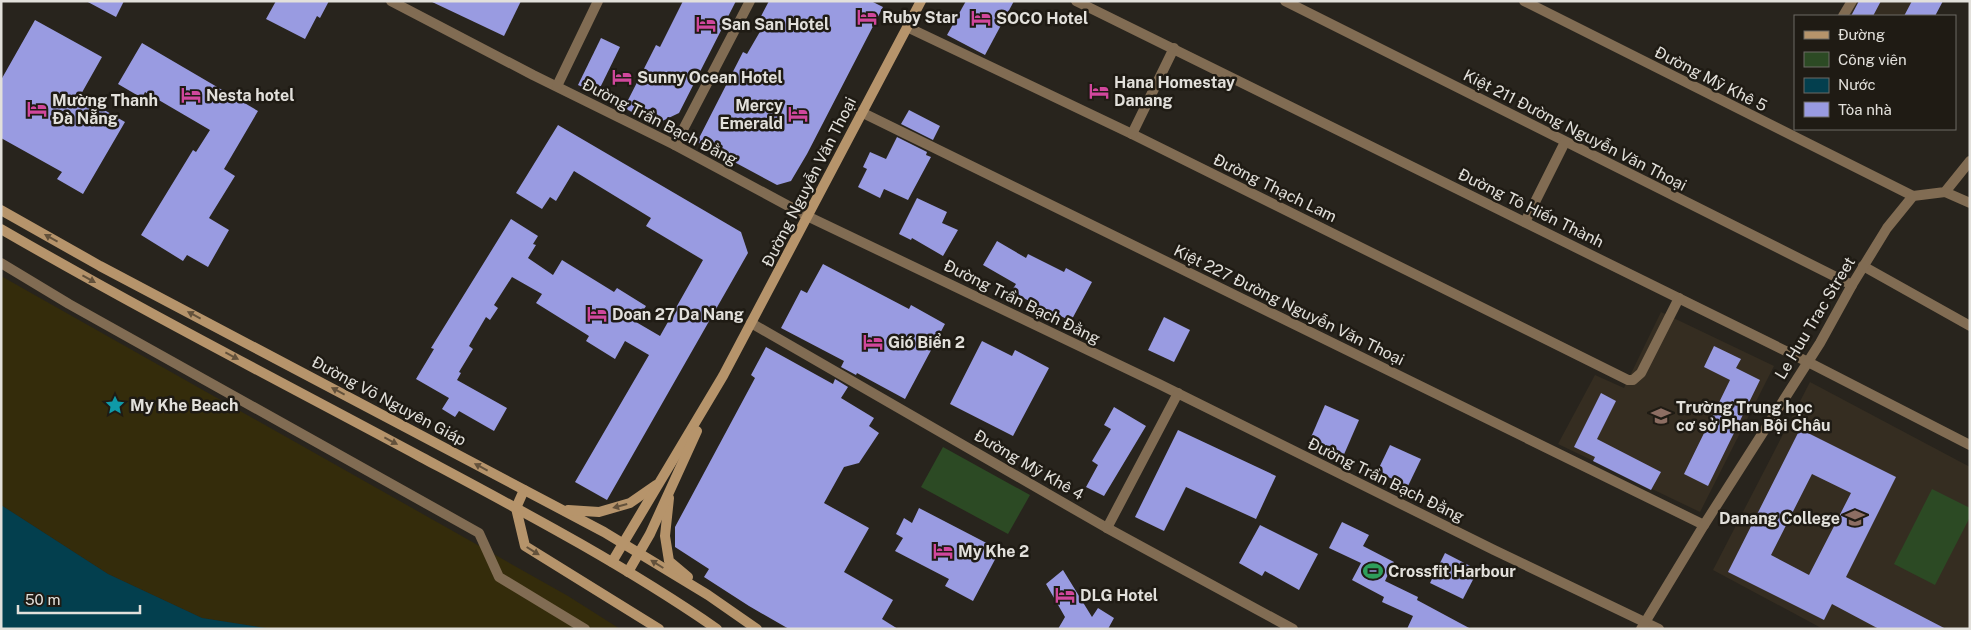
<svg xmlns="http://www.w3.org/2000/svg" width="1971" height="630" font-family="'Public Sans',sans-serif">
<rect width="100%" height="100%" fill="#28241d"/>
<g fill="#352d21">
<polygon points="1856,1 1943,1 1935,16 1848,16"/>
<polygon points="1661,312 1774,366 1700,512 1558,444 1595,375 1624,388"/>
<polygon points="1810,382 1970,467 1970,629 1823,629 1713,570"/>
</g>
<g fill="#2c4a24">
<polygon points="943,447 1030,495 1008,534 921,487"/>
<polygon points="1932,489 1970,508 1970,517 1935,585 1894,564"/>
</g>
<polygon fill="#342c0b" points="1,276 568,596 620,629 272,629 202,618 108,574 1,505"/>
<polygon fill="#033f4e" points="1,505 108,574 202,618 272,629 1,629"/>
<g fill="#999be1" fill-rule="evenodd">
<polygon points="86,1 124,1 116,17"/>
<polygon points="276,1 329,1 320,18 317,16 305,39 266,19"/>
<polygon points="430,1 521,1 504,36"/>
<polygon points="683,1 736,1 679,113 656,124 624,108 656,45 660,47"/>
<polygon points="769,1 871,1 883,7 807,154 791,181 777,185 697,142 743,52 747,54 765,23 759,20"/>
<polygon points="966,1 1014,1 985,55 947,35"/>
<polygon points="1859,1 1881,1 1873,16 1851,16"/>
<polygon points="1912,1 1943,1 1935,16 1904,16"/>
<polygon points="35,20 102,57 80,96 125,122 83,194 57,179 62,172 1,138 1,80"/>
<polygon points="601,38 620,47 597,94 578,85"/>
<polygon points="142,43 258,111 224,169 235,176 209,218 229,230 208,267 187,255 183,261 141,235 193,150 196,152 210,130 145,92 142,98 118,84"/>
<polygon points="909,110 940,126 933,140 901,124"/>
<polygon points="558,125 741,232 748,253 607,500 575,482 649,355 625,341 615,359 586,341 589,336 536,303 542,294 512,277 494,305 498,308 490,320 486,317 473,339 469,346 473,349 459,372 461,373 457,380 507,408 494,431 459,411 455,417 442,409 449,398 416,379 434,349 431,348 511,219 538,236 533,244 536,245 528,258 553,275 562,260 614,292 617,288 646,306 636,322 660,336 703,260 646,226 651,218 574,171 556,201 550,197 542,209 516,193"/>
<polygon points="897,137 927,152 926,155 931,157 908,200 884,189 880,198 858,187 867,169 863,167 870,152 886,159"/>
<polygon points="917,198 947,212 942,223 958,230 943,256 912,238 911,240 899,234"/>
<polygon points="997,241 1026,258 1028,254 1064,272 1066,268 1092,282 1071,321 1011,292 1016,284 983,265"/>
<polygon points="823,264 909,309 911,305 945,324 905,399 857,373 856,375 841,367 844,361 781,328 801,290 807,293"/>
<polygon points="1164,317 1190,330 1174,362 1148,350"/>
<polygon points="982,341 1012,356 1015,350 1049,368 1013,436 950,404"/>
<polygon points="1714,346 1741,359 1736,368 1760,380 1708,486 1684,474 1730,380 1704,367"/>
<polygon points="766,347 833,384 835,379 848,387 841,398 874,418 869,426 879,433 859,463 844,467 824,503 869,528 844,572 893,600 882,619 898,629 789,629 749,606 704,577 709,569 675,547 675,527 755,378 751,375"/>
<polygon points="1601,393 1616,401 1597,439 1661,472 1651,490 1593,461 1595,457 1574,447"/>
<polygon points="1325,405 1359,420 1342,459 1308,444"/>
<polygon points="1114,407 1146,426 1104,496 1086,487 1098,465 1092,461 1111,429 1104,425"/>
<path d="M1800 429 1896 477 1846 577 1946 629H1879L1832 604 1824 620 1728 572ZM1812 474 1851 493 1809 575 1771 555Z"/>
<polygon points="1178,430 1276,476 1256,519 1186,487 1164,531 1135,517"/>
<polygon points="1390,445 1421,459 1408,486 1377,472"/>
<polygon points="919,508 1000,550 973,601 945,586 949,579 895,551 903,538 896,534 904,518 912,523"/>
<polygon points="1342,522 1369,535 1363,546 1394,562 1385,581 1418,597 1417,600 1471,629 1407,629 1413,616 1382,602 1384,597 1352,580 1361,563 1329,548"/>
<polygon points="1260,525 1318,554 1299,590 1265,571 1262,576 1239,563"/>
<polygon points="1445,553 1478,570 1463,599 1430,583"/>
<polygon points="1063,570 1092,617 1098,608 1114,618 1108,629 1058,629 1065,617 1046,584"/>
</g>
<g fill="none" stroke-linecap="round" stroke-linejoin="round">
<g stroke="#816c53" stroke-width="10">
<polyline points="391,1 533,75 675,145 807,216 1159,384 1494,550 1659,629"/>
<polyline points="1076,1 1808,362 1970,445"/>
<polyline points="1285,1 1852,285"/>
<polyline points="1524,1 1913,196"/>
<polyline points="1843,16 1852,1"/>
<polyline points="907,27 1132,134 1628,380 1633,380 1641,373 1679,298"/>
<polyline points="557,86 598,1"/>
<polyline points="861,112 1704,525"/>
<polyline points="1132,134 1174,48"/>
<polyline points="675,145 750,1"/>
<polyline points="1945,192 1970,203"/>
<polyline points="1525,222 1565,142"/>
<polyline points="1,263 69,304 479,533 499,577 585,629"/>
<polyline points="1863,266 1970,326"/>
<polyline points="751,323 1107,528 1293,629"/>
<polyline points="1107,528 1178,393"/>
<polyline points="1641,629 1704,525 1820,343 1852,285 1887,228 1913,196 1945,192 1970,161"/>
</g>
<g stroke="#b6946b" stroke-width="10">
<polyline points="1,210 100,266 604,532 708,595 757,629"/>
<path d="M1 229C139 309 281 382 421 457 522 511 623 564 717 629"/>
<polyline points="669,498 665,536 669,561 688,577"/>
<polyline points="516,508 525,546 659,629"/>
<polyline points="516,508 524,490"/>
<polyline points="568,510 599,512 630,503 656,485"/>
<polyline points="612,562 723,376 921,1"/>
<polyline points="628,572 650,534 697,431"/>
</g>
</g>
<defs><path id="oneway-solid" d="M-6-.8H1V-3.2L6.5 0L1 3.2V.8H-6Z" transform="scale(1.25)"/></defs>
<g fill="#63513b">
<use href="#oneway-solid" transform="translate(51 238) rotate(-151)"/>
<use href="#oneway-solid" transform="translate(89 279) rotate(29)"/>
<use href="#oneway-solid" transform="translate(194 315) rotate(-152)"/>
<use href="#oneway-solid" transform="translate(232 356) rotate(28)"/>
<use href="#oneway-solid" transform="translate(338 391) rotate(-152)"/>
<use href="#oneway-solid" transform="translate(391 441) rotate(28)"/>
<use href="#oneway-solid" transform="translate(481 467) rotate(-152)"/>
<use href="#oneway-solid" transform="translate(620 506) rotate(165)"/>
<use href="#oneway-solid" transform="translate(533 551) rotate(32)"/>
<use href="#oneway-solid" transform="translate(657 564) rotate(-148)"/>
</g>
<defs>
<symbol id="hotel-bare" viewBox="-9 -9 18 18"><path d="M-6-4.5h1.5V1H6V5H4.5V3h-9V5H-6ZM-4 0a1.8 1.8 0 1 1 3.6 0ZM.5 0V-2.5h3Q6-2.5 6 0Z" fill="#d1479c" stroke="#1f1b14" stroke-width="2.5" paint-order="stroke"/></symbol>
<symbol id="sight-bare" viewBox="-9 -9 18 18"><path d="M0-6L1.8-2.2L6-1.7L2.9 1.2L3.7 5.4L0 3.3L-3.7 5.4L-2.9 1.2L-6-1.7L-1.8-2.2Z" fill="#0f9aa8" stroke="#1f1b14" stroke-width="2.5" paint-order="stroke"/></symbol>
<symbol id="school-bare" viewBox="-9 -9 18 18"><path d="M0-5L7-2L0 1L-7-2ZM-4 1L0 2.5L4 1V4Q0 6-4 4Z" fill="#8d6e63" stroke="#1f1b14" stroke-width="2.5" paint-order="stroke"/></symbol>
<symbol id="university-bare" viewBox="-9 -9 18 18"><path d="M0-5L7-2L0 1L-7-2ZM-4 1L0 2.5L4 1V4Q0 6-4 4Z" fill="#8d6e63" stroke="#1f1b14" stroke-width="2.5" paint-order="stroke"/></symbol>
<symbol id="stadium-bare" viewBox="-9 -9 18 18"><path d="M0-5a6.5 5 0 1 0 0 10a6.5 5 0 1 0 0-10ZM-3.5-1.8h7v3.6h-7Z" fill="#2e9e5b" stroke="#1f1b14" stroke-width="2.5" paint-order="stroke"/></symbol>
</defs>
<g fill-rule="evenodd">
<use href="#hotel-bare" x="853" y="3" width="28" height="28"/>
<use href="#hotel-bare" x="967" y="4" width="28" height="28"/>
<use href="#hotel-bare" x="692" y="10" width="28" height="28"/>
<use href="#hotel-bare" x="608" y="63" width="28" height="28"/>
<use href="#hotel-bare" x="1085" y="77" width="28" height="28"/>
<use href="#hotel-bare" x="177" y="81" width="28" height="28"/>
<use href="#hotel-bare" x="23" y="95" width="28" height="28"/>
<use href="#hotel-bare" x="784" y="100" width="28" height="28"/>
<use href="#hotel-bare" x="583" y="300" width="28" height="28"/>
<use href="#hotel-bare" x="859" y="328" width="28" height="28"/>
<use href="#sight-bare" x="101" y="391" width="28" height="28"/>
<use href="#school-bare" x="1647" y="402" width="28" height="28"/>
<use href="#university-bare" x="1841" y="504" width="28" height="28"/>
<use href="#hotel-bare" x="929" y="537" width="28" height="28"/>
<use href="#stadium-bare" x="1359" y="557" width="28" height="28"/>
<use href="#hotel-bare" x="1051" y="581" width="28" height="28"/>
</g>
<g text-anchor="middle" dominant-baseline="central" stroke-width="5" stroke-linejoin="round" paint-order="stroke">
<g font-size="16" font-weight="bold" fill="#e2e0db" stroke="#1f1b14" text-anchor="start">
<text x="882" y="17">Ruby Star</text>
<text x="996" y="18">SOCO Hotel</text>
<text x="721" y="24">San San Hotel</text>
<text x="637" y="77">Sunny Ocean Hotel</text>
<text x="1114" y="82">Hana Homestay<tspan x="1114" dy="18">Danang</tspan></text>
<text x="206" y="95">Nesta hotel</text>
<text x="52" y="100">Mường Thanh<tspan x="52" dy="18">Đà Nẵng</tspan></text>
<text x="783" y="105" text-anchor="end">Mercy<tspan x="783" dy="18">Emerald</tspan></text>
<text x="612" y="314">Doan 27 Da Nang</text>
<text x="888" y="342">Gió Biển 2</text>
<text x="130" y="405">My Khe Beach</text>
<text x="1676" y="407">Trường Trung học<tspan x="1676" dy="18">cơ sở Phan Bội Châu</tspan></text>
<text x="1840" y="518" text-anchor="end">Danang College</text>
<text x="958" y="551">My Khe 2</text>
<text x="1388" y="571">Crossfit Harbour</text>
<text x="1080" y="595">DLG Hotel</text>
</g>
<g font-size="16" fill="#e2e0db" stroke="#1f1b14">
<text transform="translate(1711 79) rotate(27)">Đường Mỹ Khê 5</text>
<text transform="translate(660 122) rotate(27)">Đường Trần Bạch Đằng</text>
<text transform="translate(1575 130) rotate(27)">Kiệt 211 Đường Nguyễn Văn Thoại</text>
<text transform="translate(809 182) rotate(-63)">Đường Nguyễn Văn Thoại</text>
<text transform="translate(1275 188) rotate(26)">Đường Thạch Lam</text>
<text transform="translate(1531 208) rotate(26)">Đường Tô Hiến Thành</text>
<text transform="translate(1022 302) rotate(26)">Đường Trần Bạch Đằng</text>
<text transform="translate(1289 305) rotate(26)">Kiệt 227 Đường Nguyễn Văn Thoại</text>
<text transform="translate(1815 318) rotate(-59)">Le Huu Trac Street</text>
<text transform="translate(389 401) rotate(28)">Đường Võ Nguyên Giáp</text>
<text transform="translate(1029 465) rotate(30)">Đường Mỹ Khê 4</text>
<text transform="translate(1386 480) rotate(26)">Đường Trần Bạch Đằng</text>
</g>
</g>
<rect width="1971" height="630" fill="none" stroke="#e2e0db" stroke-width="5"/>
<rect x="1794" y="15" width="162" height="115" fill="#1f1b14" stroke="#6d6a64"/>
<rect x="1804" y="31" width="25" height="8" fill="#b6946b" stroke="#6d6a64"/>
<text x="1838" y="40" font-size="15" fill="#e2e0db">Đường</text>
<rect x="1804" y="52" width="25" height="15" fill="#2c4a24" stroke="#6d6a64"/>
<text x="1838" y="65" font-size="15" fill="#e2e0db">Công viên</text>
<rect x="1804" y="78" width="25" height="15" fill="#033f4e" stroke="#6d6a64"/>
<text x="1838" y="90" font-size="15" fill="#e2e0db">Nước</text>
<rect x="1804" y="102" width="25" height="15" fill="#999be1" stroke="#6d6a64"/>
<text x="1838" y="115" font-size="15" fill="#e2e0db">Tòa nhà</text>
<path d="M18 605v8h122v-8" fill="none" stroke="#e2e0db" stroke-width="2.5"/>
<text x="25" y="605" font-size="15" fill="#e2e0db" stroke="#1f1b14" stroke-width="4" paint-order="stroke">50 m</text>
</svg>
